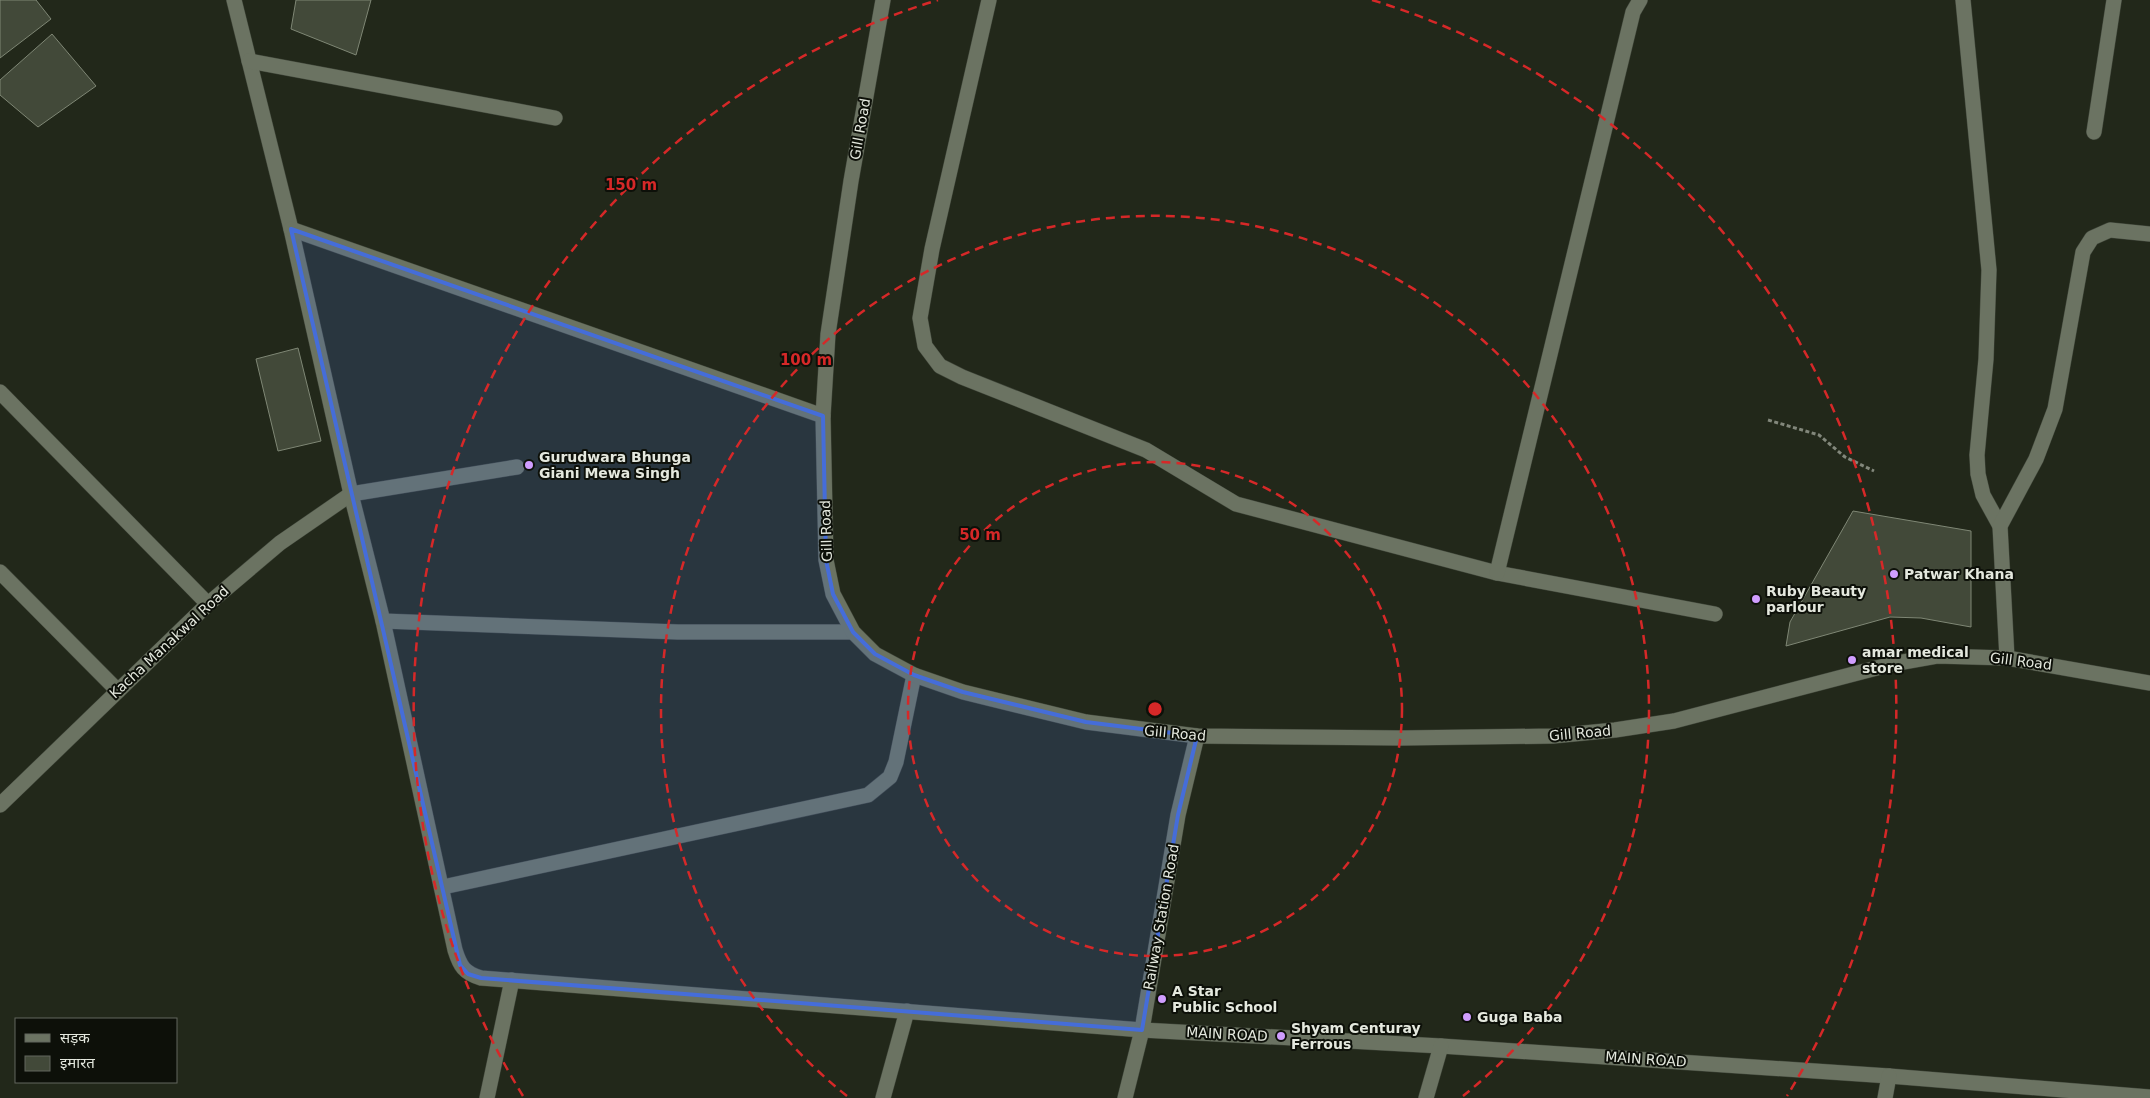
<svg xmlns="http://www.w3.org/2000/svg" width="2150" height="1098" font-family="'DejaVu Sans','Noto Sans Devanagari',sans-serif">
<rect width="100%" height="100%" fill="#22281a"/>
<g fill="#424939" stroke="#7f8775">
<polygon points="0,0 36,0 51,19 0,58"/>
<polygon points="296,0 371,0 356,55 291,29"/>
<polygon points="52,34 96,86 38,127 0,95 0,80"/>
<polygon points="298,348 321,441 278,451 256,359"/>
<polygon points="1853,511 1971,531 1971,627 1921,618 1890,617 1786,646 1790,622"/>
</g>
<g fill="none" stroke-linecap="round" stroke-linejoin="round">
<defs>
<g id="street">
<path d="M234 0 291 229 351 494 383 621 455 950C460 966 464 973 481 978L1142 1030 1441 1046 1889 1076 2150 1097"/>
<polyline points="989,0 932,249 920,318 925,346 940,366 962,377 1146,450 1236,504 1497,573 1715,614"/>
<polyline points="1963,0 1989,270 1986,359 1977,455 1978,474 1983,495 2000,526"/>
<polyline points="249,61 555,118"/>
<polyline points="2094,132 2114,0"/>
<polyline points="291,229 823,416"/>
<polyline points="0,392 208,604"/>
<polyline points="0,572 118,691"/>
<polyline points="1497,573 1633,12 1640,0"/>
<polyline points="383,621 678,632 853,632"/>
<polyline points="2007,658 2000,526 2036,459 2055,409 2083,252 2092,238 2110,230 2150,234"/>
<polyline points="0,805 208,604 280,543 351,494 517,467"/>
<polyline points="443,887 868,795 890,777 896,762 914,675"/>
<polyline points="487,1098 512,980"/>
<polyline points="883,1098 907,1011"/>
<polyline points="1125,1098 1142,1030 1178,815 1197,736"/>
<polyline points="1426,1098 1441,1046"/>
<polyline points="1885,1098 1889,1076"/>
</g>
<polyline id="secondary" points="883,0 851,181 828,334 823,416 826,560 833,594 853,632 875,654 914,675 963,692 1086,722 1197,736 1402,738 1553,736 1615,730 1674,721 1892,664 1937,656 2007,658 2150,683"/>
</defs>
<use href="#street" stroke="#3f4539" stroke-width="16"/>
<use href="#secondary" stroke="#3f4539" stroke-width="16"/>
<polyline stroke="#82877b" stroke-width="3" stroke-dasharray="4 2.5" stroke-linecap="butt" points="1768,420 1819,435 1845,457 1874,471"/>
<use href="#street" stroke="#6b7362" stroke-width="15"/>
<use href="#secondary" stroke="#6b7362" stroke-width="15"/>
</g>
<path fill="#456dd9" fill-opacity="0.2" stroke="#456dd9" stroke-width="4" stroke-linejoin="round" d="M291 229 823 416 826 560 833 594 853 632 875 654 914 675 963 692 1086 722 1197 736 1178 815 1142 1030 481 978 468 974 460 965Z"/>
<g fill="none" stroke="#d62828" stroke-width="2.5" stroke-dasharray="9 6">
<circle cx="1155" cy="709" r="247"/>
<path d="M847 1096A494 494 0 1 1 1463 1096"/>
<path d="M523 1096A741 741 0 0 1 938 0M1372 0A741 741 0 0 1 1787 1096"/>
</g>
<g fill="#d09dfe" stroke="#0d1009" stroke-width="2">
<circle cx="529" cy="465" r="5"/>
<circle cx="1894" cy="574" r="5"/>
<circle cx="1756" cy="599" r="5"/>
<circle cx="1852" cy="660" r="5"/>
<circle cx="1162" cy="999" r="5"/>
<circle cx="1467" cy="1017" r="5"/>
<circle cx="1281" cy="1036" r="5"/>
</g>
<g text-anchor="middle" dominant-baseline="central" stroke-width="4" stroke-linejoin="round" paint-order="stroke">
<g font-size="14" fill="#e4e8de" stroke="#0d1009">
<text transform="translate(860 129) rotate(-80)">Gill Road</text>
<text transform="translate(826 531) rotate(-92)">Gill Road</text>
<text transform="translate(169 642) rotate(-43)">Kacha Manakwal Road</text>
<text transform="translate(2021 661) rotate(7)">Gill Road</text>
<text transform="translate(1175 733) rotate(5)">Gill Road</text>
<text transform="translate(1580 733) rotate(-5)">Gill Road</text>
<text transform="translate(1161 917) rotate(-80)">Railway Station Road</text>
<text transform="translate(1227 1034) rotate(3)">MAIN ROAD</text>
<text transform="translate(1646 1059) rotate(4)">MAIN ROAD</text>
</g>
<g font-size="14" font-weight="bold" fill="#e4e8de" stroke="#0d1009" text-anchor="start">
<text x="539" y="457">Gurudwara Bhunga<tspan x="539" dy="16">Giani Mewa Singh</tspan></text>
<text x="1904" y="574">Patwar Khana</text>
<text x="1766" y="591">Ruby Beauty<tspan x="1766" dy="16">parlour</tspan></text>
<text x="1862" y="652">amar medical<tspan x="1862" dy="16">store</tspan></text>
<text x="1172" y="991">A Star<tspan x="1172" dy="16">Public School</tspan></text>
<text x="1477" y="1017">Guga Baba</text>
<text x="1291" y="1028">Shyam Centuray<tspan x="1291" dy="16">Ferrous</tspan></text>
</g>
</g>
<circle cx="1155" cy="709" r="8" fill="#d62828" stroke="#0d1009" stroke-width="2.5"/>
<g font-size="15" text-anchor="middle" font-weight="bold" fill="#d62828" stroke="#0d1009" stroke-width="4" stroke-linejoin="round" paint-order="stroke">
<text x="631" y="190">150 m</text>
<text x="806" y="365">100 m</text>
<text x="980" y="540">50 m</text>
</g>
<rect x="15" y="1018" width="162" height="65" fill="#0d1009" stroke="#63665e"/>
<rect x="25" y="1034" width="25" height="8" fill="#6b7362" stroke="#63665e"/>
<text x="60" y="1043" font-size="15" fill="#e4e8de">सड़क</text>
<rect x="25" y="1056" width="25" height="15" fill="#424939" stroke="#63665e"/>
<text x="60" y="1068" font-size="15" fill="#e4e8de">इमारत</text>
</svg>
